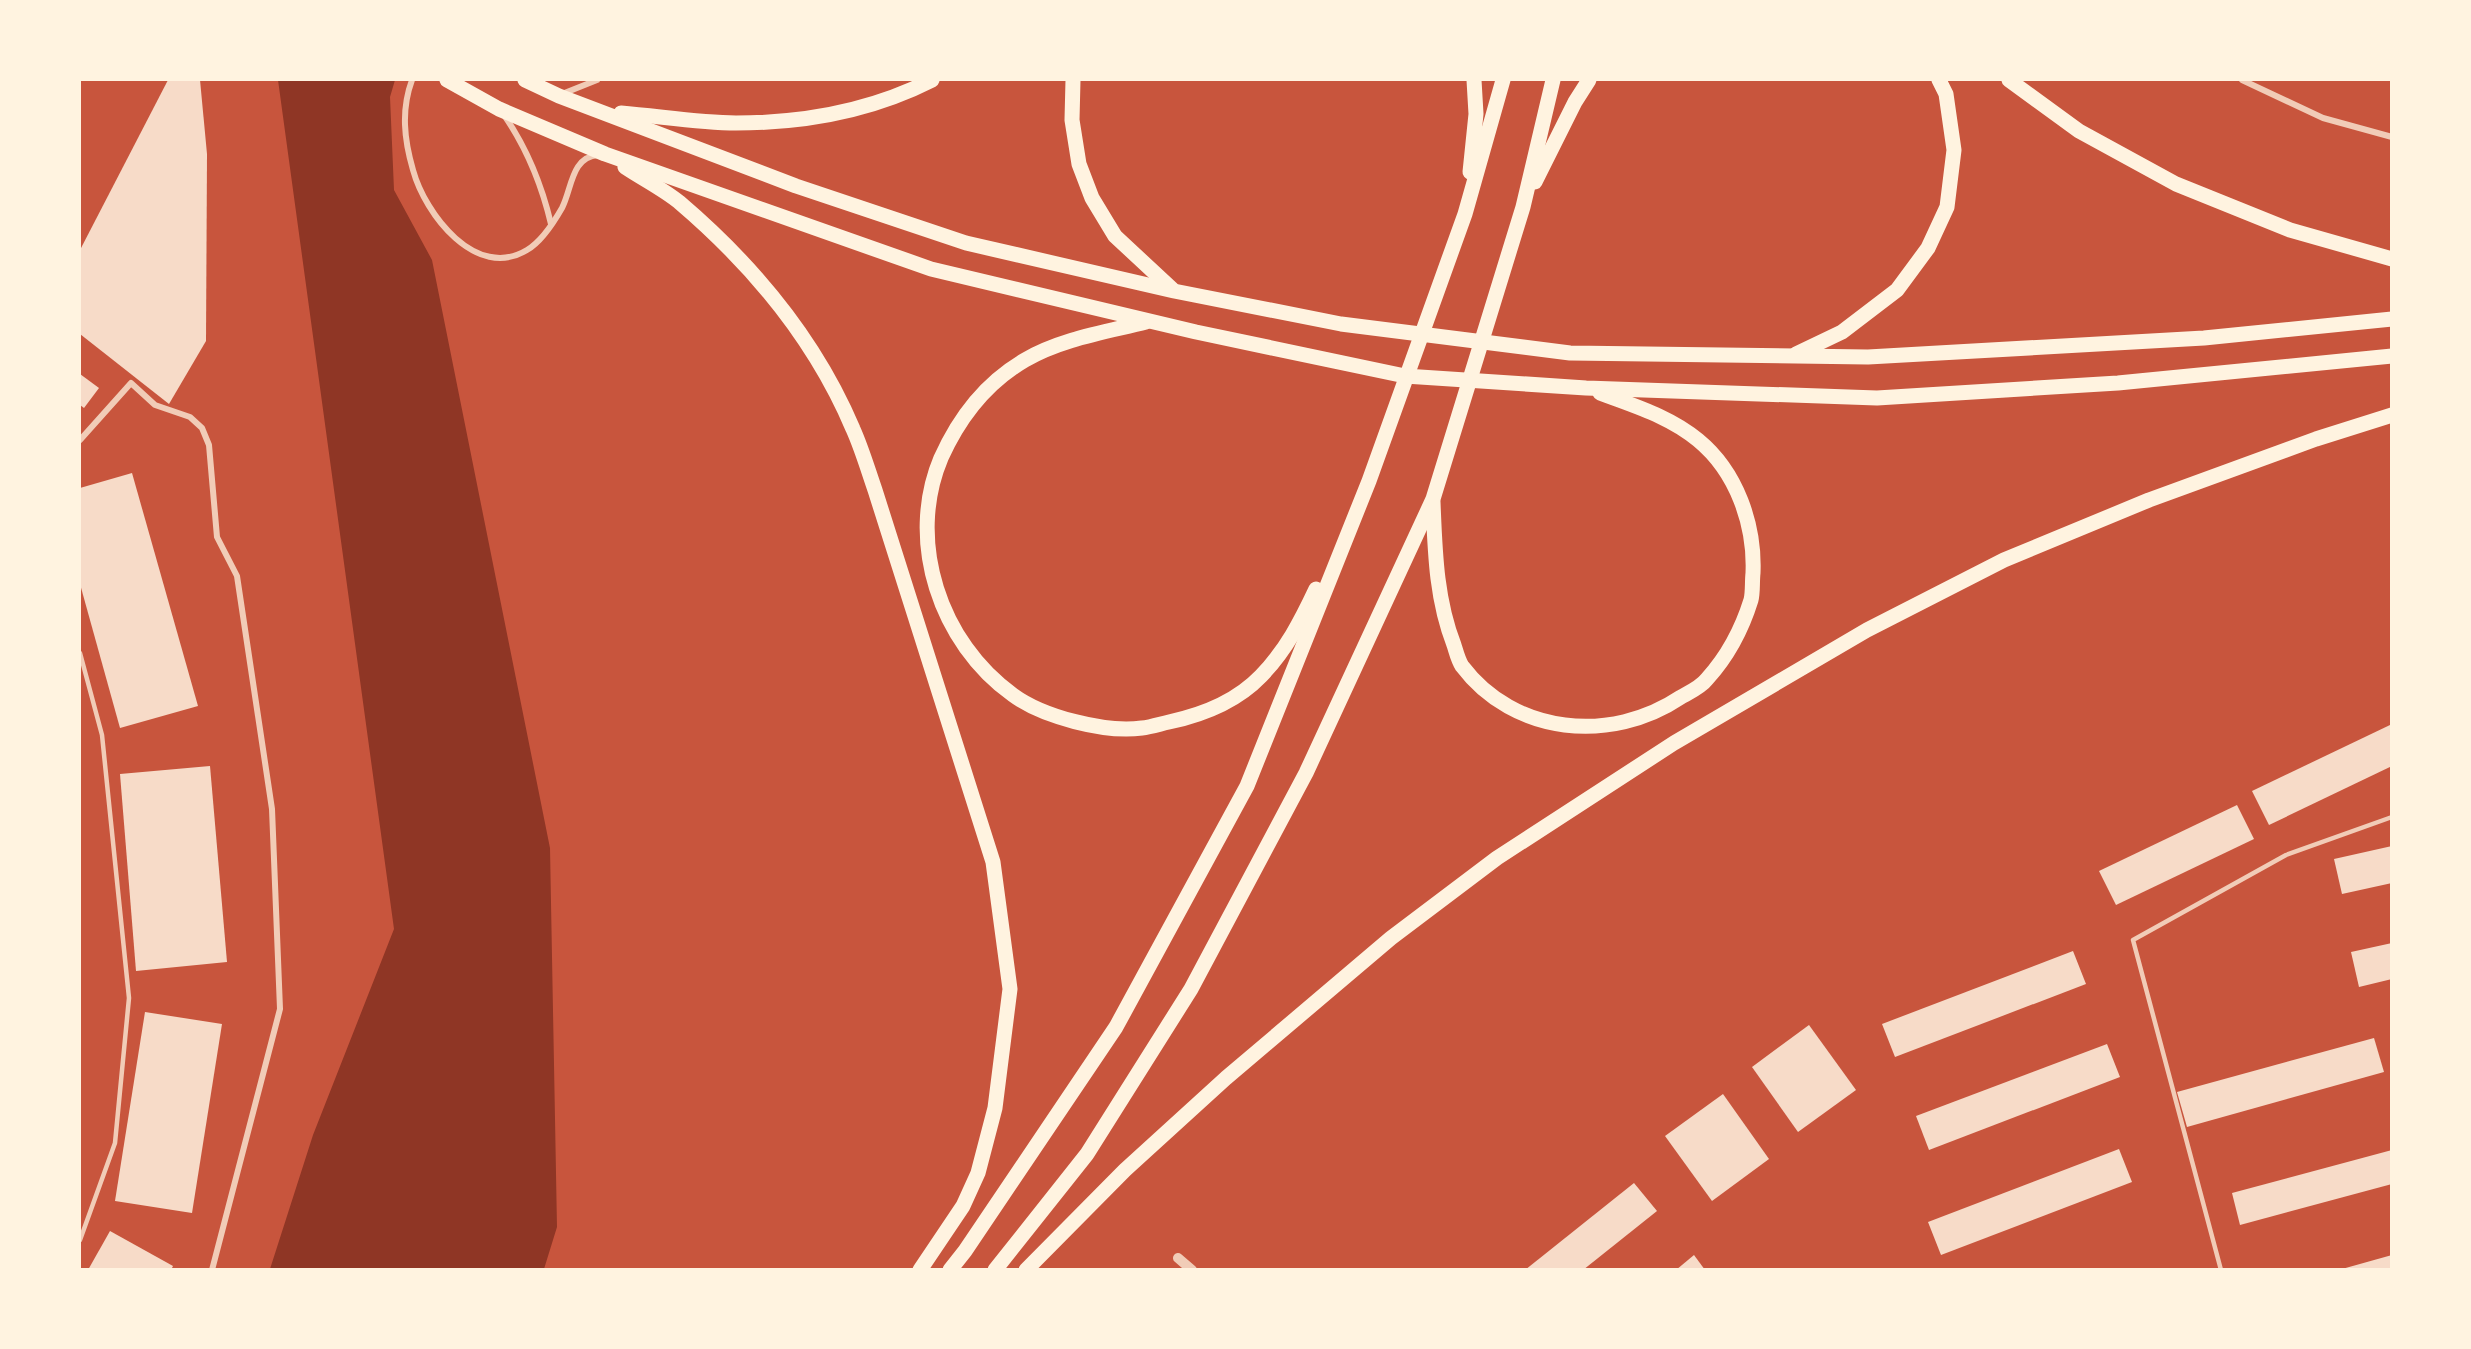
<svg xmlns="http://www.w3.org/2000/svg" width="2471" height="1349" font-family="'Fira Sans Condensed',sans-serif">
<rect width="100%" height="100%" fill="#c8553d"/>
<polygon fill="#8f3625" points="278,80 395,80 390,97 394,190 432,260 550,848 557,1227 544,1269 270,1269 313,1135 394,929"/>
<g fill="#f7dbc8">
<polygon points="168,80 200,80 207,154 206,341 169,404 80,334 80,250"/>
<polygon points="80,374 99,388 84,408 80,405"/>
<polygon points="132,473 198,706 120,728 80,584 80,488"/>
<polygon points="2390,725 2392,766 2269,825 2252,791"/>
<polygon points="210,766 227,962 136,971 120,774"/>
<polygon points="2237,805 2254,839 2116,905 2099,871"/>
<polygon points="2392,846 2392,883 2342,894 2334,859"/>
<polygon points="2392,943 2392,979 2359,987 2351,952"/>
<polygon points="2073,951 2086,984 1895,1057 1882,1024"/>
<polygon points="145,1012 222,1024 192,1213 115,1201"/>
<polygon points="1809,1025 1856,1090 1798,1132 1752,1067"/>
<polygon points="2374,1038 2384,1072 2187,1127 2177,1092"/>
<polygon points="2107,1044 2120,1077 1929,1150 1916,1116"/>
<polygon points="1723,1094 1769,1159 1712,1201 1665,1136"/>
<polygon points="2119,1149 2132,1182 1941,1255 1928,1222"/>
<polygon points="2392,1150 2392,1184 2240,1225 2232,1193"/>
<polygon points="1634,1183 1657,1211 1583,1270 1525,1270"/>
<polygon points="110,1231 173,1266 171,1270 88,1270"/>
<polygon points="1694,1255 1705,1270 1676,1270"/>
<polygon points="2392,1255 2392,1270 2342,1270 2342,1269"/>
</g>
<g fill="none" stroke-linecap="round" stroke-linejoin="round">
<g stroke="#f1ccb7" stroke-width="4.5">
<polyline points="80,653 102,735 129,998 115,1143 80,1240"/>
<polyline points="2221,1270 2133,940 2286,855 2392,817"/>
</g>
<g stroke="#f1ccb7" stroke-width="6">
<path d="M412 80C401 110 404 139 413 170 425 214 476 281 527 250 541 242 554 222 562 208 572 189 571 157 598 155"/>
<polyline points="2242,80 2323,118 2392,137"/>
<polyline points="562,94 597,80"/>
<path d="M504 115C526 147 542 186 551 224"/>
<polyline points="80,440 131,383 155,405 190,417 202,428 209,445 217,537 237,576 272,809 280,1009 212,1270"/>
</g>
<polyline stroke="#f1ccb7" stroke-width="10" points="1178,1258 1192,1270"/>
<g stroke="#fff3e0" stroke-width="15">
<polyline points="447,80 499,109 605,154 931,269 1196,332 1405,376 1586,388 1877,398 2118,383 2392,356"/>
<polyline points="525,80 559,96 796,186 966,243 1174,291 1341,324 1570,353 1868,357 2204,338 2392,319"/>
<polyline points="1073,80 1072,120 1079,164 1092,198 1115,236 1172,289"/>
<polyline points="2009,80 2079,131 2176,184 2290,230 2392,259"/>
<path d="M621 113C659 116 698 123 736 123 804 123 871 111 932 80"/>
<path d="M625 167C643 179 663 189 679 202 753 265 815 339 853 429 862 449 868 470 875 490L993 862 1010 989 995 1108 978 1173 963 1206 920 1270"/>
<polyline points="1470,172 1476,114 1474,80"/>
<polyline points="1535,182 1575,102 1589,80"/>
<path d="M1146 322C1106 332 1061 339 1025 360 987 382 959 418 941 458 906 541 940 643 1013 695 1043 717 1105 733 1142 728 1151 727 1160 724 1169 722 1202 715 1237 701 1261 676 1286 650 1301 621 1316 589"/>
<polyline points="1796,354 1842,332 1897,290 1928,248 1947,207 1954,150 1946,94 1939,80"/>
<path d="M1433 502C1435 551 1436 599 1454 645 1456 651 1458 660 1462 666 1514 735 1611 744 1681 697 1690 692 1701 687 1707 679 1727 657 1742 629 1751 600 1753 592 1752 582 1753 573 1755 525 1737 472 1698 440 1669 416 1634 406 1600 393"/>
<polyline points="950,1270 965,1251 1116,1027 1247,786 1369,481 1465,214 1503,80"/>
<polyline points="995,1270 1087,1154 1191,989 1306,773 1433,499 1523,207 1553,80"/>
<polyline points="1026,1270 1125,1170 1226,1078 1391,938 1497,858 1674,743 1867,630 2004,560 2149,500 2316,439 2392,415"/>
</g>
</g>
<rect width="2471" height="1349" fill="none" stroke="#fff3e0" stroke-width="162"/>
</svg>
